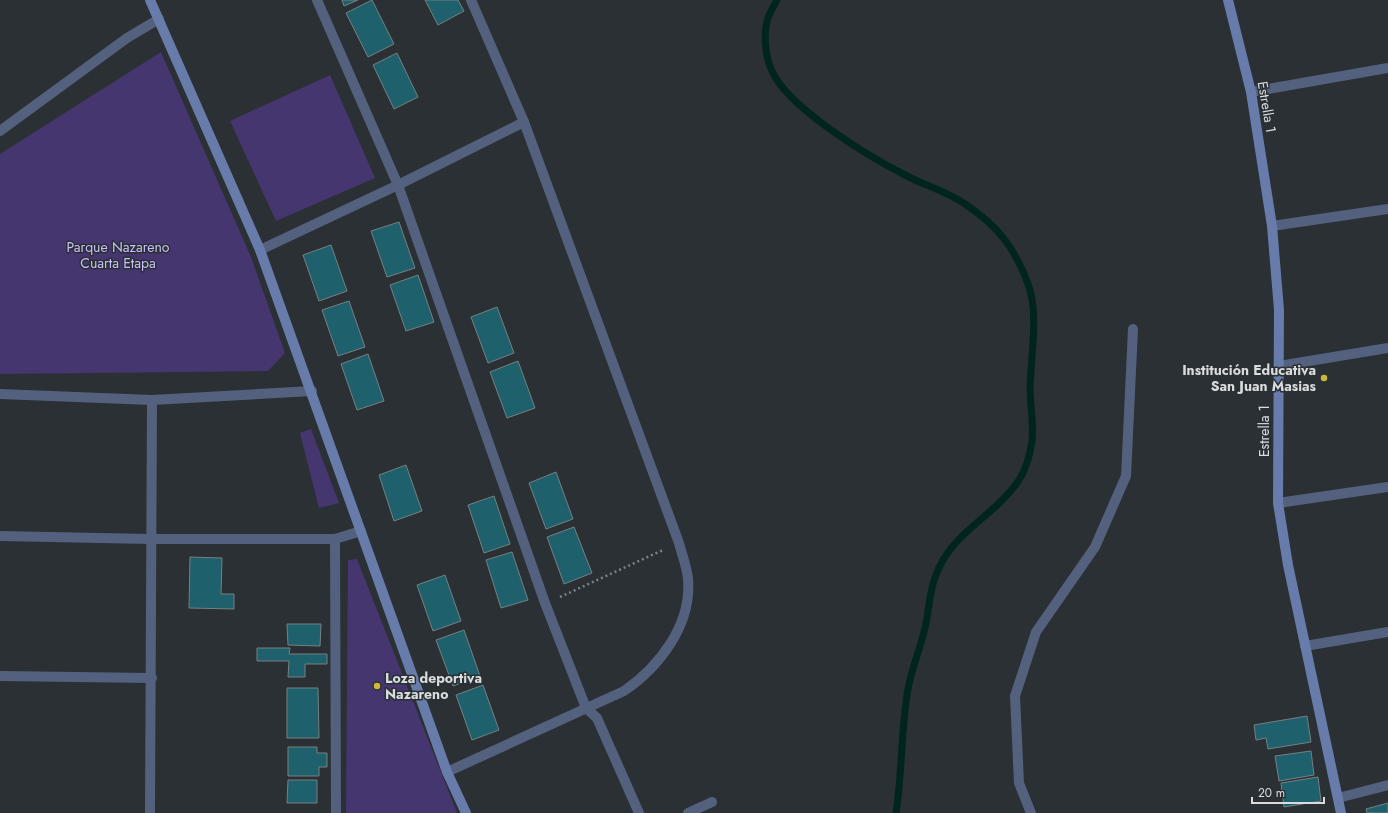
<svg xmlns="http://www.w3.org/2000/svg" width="1388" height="813" font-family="Jost,sans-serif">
<rect width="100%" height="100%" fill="#2a3034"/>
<g fill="#453670">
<polygon points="161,52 251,257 285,353 268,371 0,374 0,154"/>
<polygon points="330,75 375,178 276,221 230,121"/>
<polygon points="311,429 339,503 319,508 300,433"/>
<polygon points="357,559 457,813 346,813 348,560"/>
</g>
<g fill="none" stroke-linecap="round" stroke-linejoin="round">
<path stroke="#002520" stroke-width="7" d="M777 0C774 6 770 12 768 18 763 33 765 57 772 71 788 108 871 158 907 176 926 186 948 192 965 204 997 225 1015 248 1028 284 1039 312 1031 356 1030 387 1030 405 1034 424 1032 441 1030 455 1025 472 1017 483 993 517 950 534 936 575 929 592 929 611 925 628 920 650 910 672 907 695 901 734 902 774 896 813"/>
</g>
<g fill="#1e606b" stroke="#778082">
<polygon points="342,0 358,0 344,6"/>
<polygon points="372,0 394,44 368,57 346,13"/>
<polygon points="425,0 458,0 464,11 438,25"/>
<polygon points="397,53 418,97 394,109 373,65"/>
<polygon points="399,222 415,268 387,277 371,231"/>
<polygon points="331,245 347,291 319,301 303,255"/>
<polygon points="418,275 434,322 406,331 390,285"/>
<polygon points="349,301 365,347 338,356 322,310"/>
<polygon points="497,307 514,353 488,363 471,317"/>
<polygon points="368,354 384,401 357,410 341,364"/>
<polygon points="518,361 535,408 507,418 490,372"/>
<polygon points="406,465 422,511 394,521 379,475"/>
<polygon points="556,472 573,519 546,529 529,483"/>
<polygon points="494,496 510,544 484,553 468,505"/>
<polygon points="574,527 592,573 564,584 547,537"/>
<polygon points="512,552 528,600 501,608 486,560"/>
<polygon points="190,557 222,558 221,594 234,594 234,609 189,608"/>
<polygon points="445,575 461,621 433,631 417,585"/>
<polygon points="287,624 321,624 320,646 288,645"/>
<polygon points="464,630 480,676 453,686 436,640"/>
<polygon points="257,648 290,648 289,654 327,654 327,664 305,664 305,677 288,677 289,661 257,661"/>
<polygon points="483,685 499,730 472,740 456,695"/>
<polygon points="287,688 318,688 319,738 287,738"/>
<polygon points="1307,716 1311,742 1268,749 1266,738 1256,740 1254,725"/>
<polygon points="288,747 317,747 317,753 327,753 327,767 319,767 319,776 288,776"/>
<polygon points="1311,751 1314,775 1279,781 1275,756"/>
<polygon points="1318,777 1321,801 1284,807 1281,783"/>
<polygon points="288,780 317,780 317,803 287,803"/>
<polygon points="1388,803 1388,813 1367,813 1366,809"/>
</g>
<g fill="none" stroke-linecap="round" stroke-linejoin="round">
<polyline stroke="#7d8286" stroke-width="2.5" stroke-dasharray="2 3" stroke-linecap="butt" points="560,597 663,550"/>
<g stroke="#54617e" stroke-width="10">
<polyline points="317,0 398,185 545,603 586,708 597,718 639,813"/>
<polyline points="1251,92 1388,68"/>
<polyline points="0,131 127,38 159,19"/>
<polyline points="1272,226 1388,209"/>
<polyline points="260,250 398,185 524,122"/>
<polyline points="1279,366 1388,348"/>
<polyline points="0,394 152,400 312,391"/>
<polyline points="1278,503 1388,487"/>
<polyline points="0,536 151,539 335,539 361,531"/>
<polyline points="335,539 336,813"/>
<polyline points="1305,646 1388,632"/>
<polyline points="0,676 152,678"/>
<path d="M447 772 624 691C659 667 692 625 688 579 687 567 682 555 679 543L524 122 471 0"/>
<polyline points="1338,798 1388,785"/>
<polyline points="150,813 152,400"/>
<polyline points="688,813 712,802"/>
<polyline points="1031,813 1019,783 1015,696 1036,632 1095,547 1126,476 1133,329"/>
</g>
<g stroke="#677caa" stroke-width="10">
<polyline points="150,0 260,250 447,772 466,813"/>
<polyline points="1228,0 1251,92 1272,226 1279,310 1278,503 1288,565 1341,813"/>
</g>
</g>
<g fill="#ceb837" stroke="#2a3034" stroke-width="1.5">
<circle cx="1324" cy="378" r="4"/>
<circle cx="377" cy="686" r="4"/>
</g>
<g text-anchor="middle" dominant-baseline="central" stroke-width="3" stroke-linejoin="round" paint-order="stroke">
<g font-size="14" fill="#d8dcdf" stroke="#2a3034">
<text transform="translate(1267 107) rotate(80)">Estrella 1</text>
<text transform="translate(1264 431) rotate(-90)">Estrella 1</text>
</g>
<g font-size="14" fill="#cbbffc" stroke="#2a3034">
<text x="118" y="247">Parque Nazareno<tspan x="118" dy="16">Cuarta Etapa</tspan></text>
</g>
<g font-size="14" font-weight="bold" fill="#d8dcdf" stroke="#2a3034" text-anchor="end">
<text x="1316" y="370">Institución Educativa<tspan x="1316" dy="16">San Juan Masias</tspan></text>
<text x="385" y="678" text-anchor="start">Loza deportiva<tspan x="385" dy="16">Nazareno</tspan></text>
</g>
</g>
<path d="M1252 797v6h72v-6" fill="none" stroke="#d8dcdf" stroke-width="2"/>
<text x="1258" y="797" font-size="12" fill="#d8dcdf" stroke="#2a3034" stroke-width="3" paint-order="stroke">20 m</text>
</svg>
